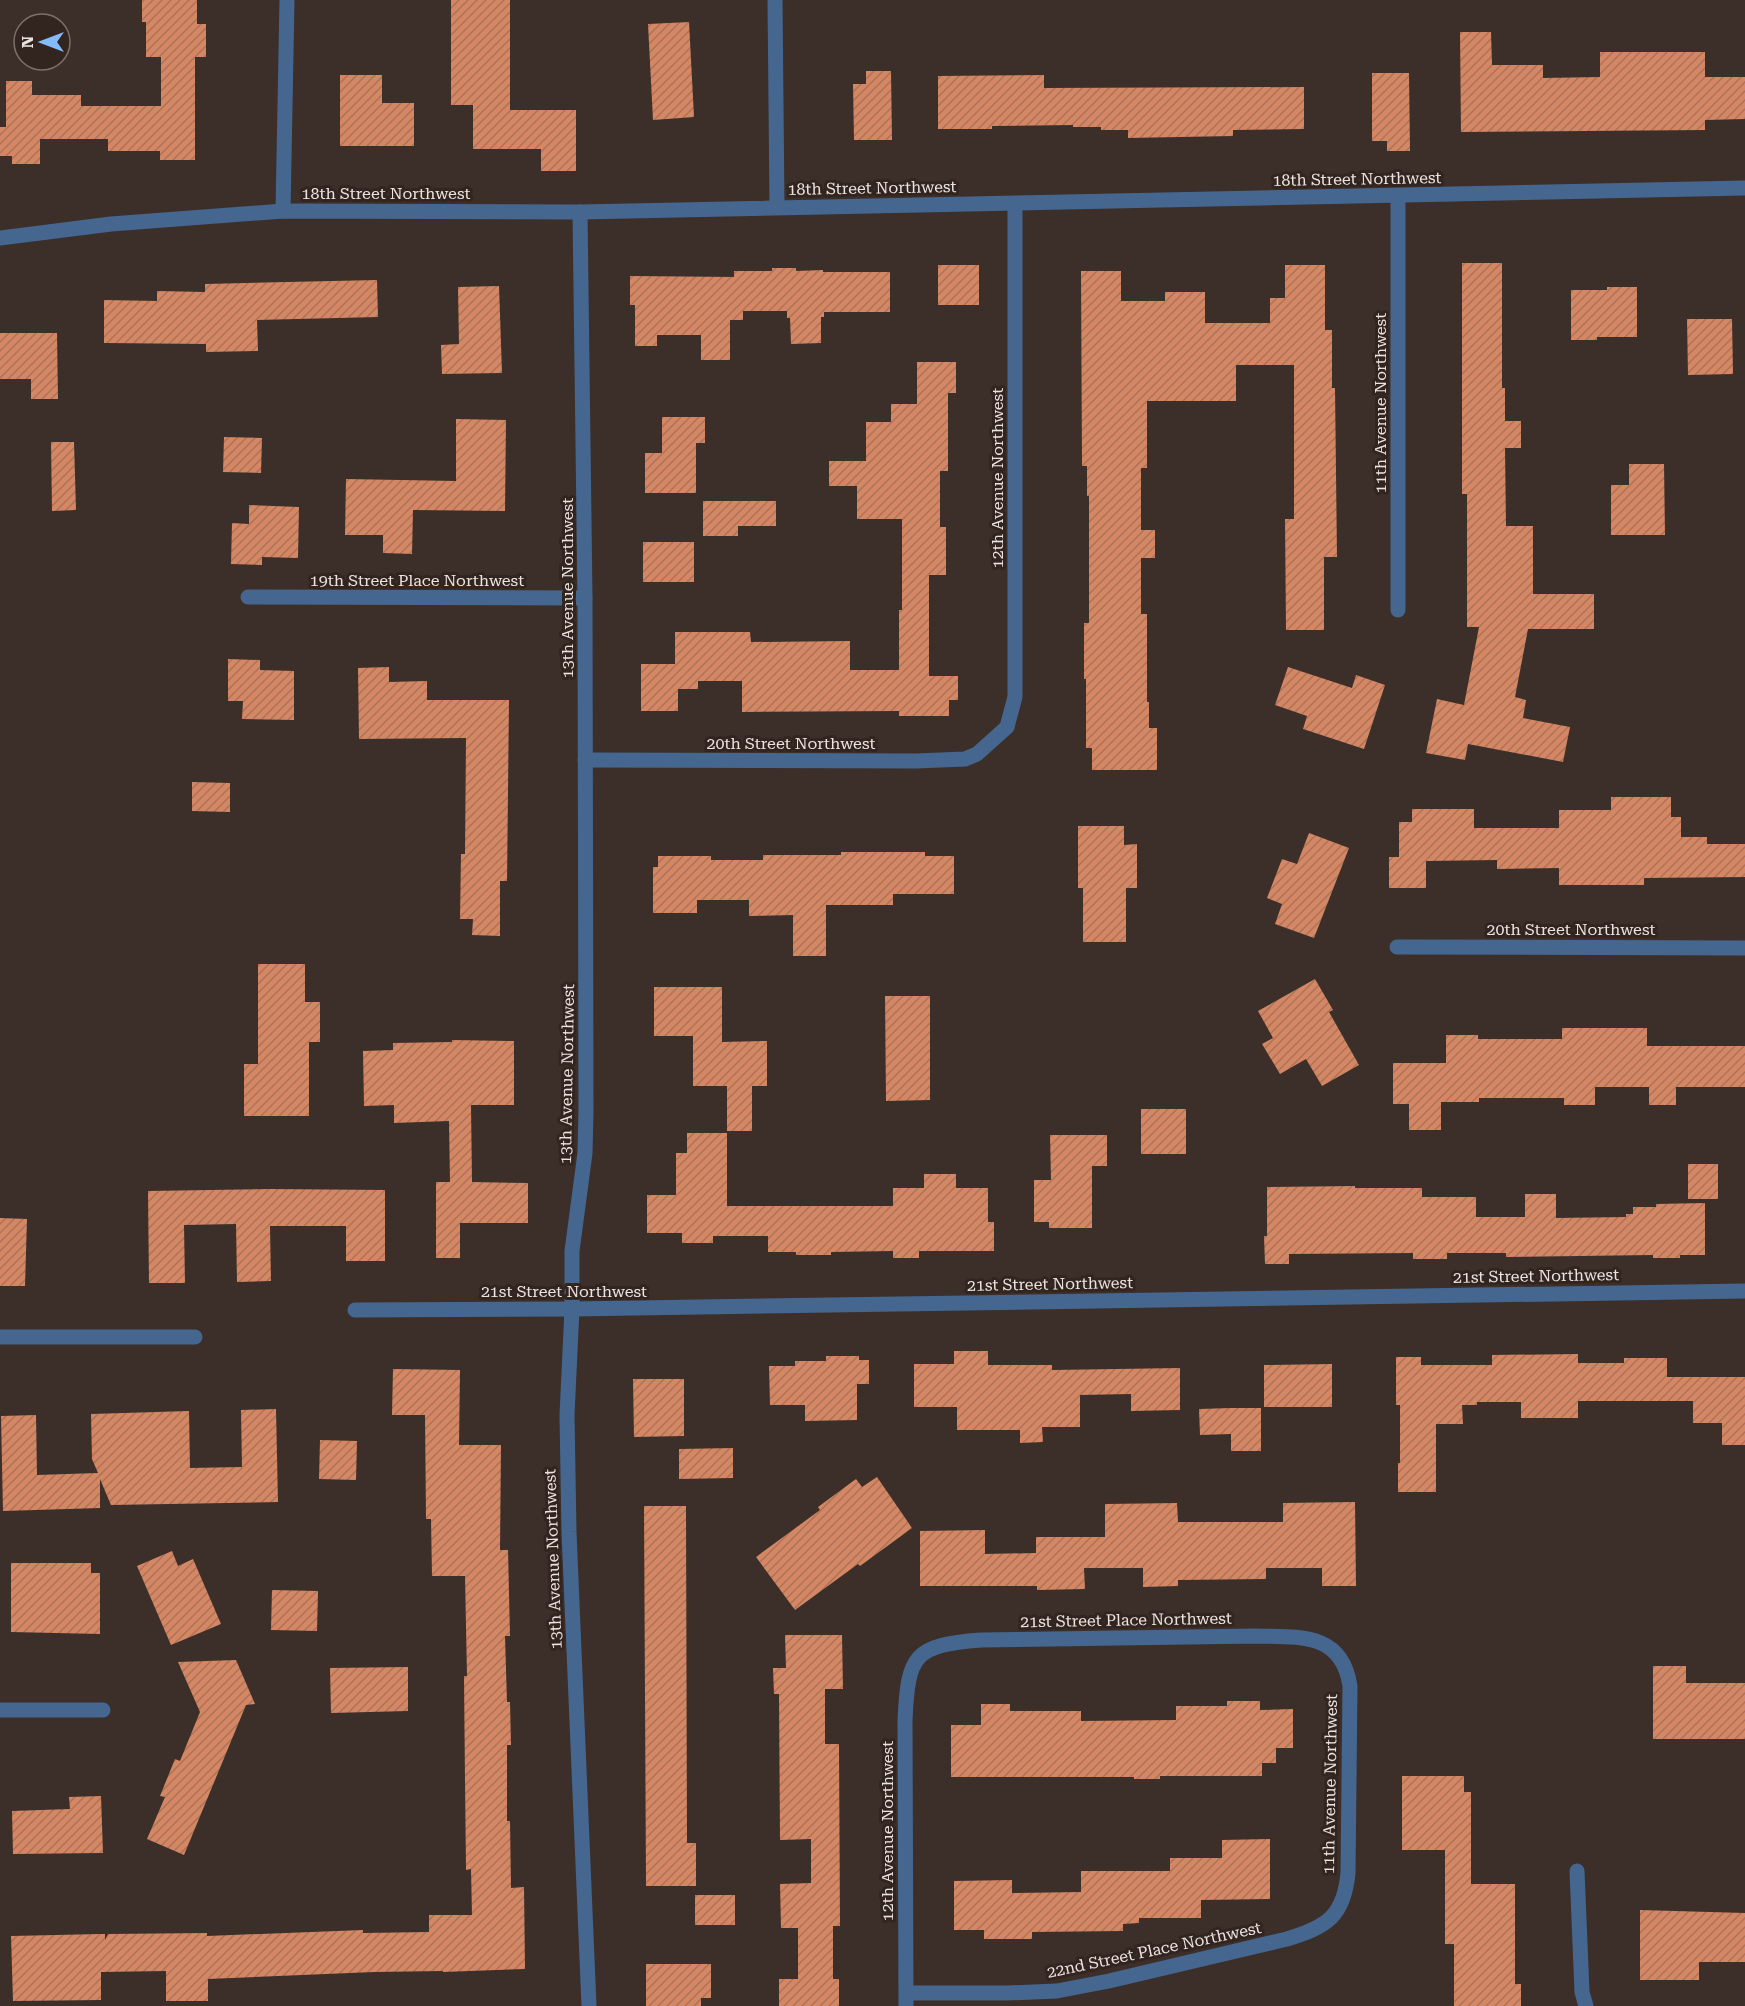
<svg xmlns="http://www.w3.org/2000/svg" width="1745" height="2006" font-family="'Roboto Serif',serif">
<defs>
<pattern id="building-hatch" width="6" height="6" patternUnits="userSpaceOnUse" patternTransform="scale(1.5)"><rect width="6" height="6" fill="#d58764"/><path d="M-1 1l2-2M0 6l6-6M5 7l2-2" fill="none" stroke="#aa735a"/></pattern>
</defs>
<rect width="100%" height="100%" fill="#3c2f29"/>
<g fill="url(#building-hatch)">
<polygon points="142,0 197,0 197,24 206,24 206,57 195,57 195,160 160,160 160,151 108,151 108,139 40,139 40,164 12,164 12,156 0,156 0,127 6,127 6,81 32,81 32,95 81,95 81,106 161,106 161,57 146,57 146,22 142,22"/>
<polygon points="451,0 510,0 510,110 576,110 576,171 541,171 541,149 473,149 473,105 451,105"/>
<polygon points="689,22 694,117 653,120 648,24"/>
<polygon points="1460,32 1491,32 1492,65 1543,65 1543,78 1600,77 1600,52 1705,52 1705,77 1745,77 1745,119 1705,120 1705,130 1461,132"/>
<polygon points="866,71 891,71 892,140 854,140 853,84 866,84"/>
<polygon points="1372,73 1409,73 1410,151 1387,151 1387,141 1372,141"/>
<polygon points="340,75 382,75 382,103 414,103 414,146 340,146"/>
<polygon points="1044,75 1044,88 1304,87 1304,129 1233,130 1233,136 1128,138 1128,130 1101,130 1101,127 1073,127 1073,125 992,126 992,129 938,129 938,76"/>
<polygon points="1462,263 1502,263 1502,388 1505,388 1505,421 1521,421 1521,448 1505,448 1506,526 1533,526 1533,594 1594,594 1594,629 1528,629 1515,697 1526,700 1523,718 1570,727 1563,762 1468,744 1465,760 1426,753 1437,699 1464,705 1479,627 1467,627 1467,494 1462,494"/>
<rect x="938" y="265" width="41" height="40"/>
<polygon points="1285,265 1325,265 1325,330 1332,330 1332,388 1335,388 1337,557 1324,557 1324,630 1286,630 1285,519 1294,519 1294,365 1236,365 1236,401 1147,401 1147,468 1141,468 1141,530 1155,530 1155,558 1141,558 1141,614 1147,614 1147,702 1149,702 1149,728 1157,728 1157,770 1092,770 1092,748 1086,748 1086,679 1084,679 1084,623 1089,623 1089,496 1087,496 1087,466 1082,466 1081,271 1121,271 1121,301 1165,301 1165,292 1205,292 1205,323 1270,323 1270,298 1285,298"/>
<polygon points="772,268 796,268 796,271 823,270 823,272 890,272 890,312 824,312 824,317 821,317 821,343 791,344 790,318 787,318 787,311 743,311 743,320 730,320 730,360 701,360 701,335 657,335 657,346 635,346 635,305 630,305 630,276 734,277 734,271 772,271"/>
<polygon points="377,280 378,317 257,320 258,351 206,352 206,344 104,343 104,300 157,301 157,291 205,292 205,284"/>
<polygon points="499,286 502,373 442,374 441,345 459,344 458,287"/>
<polygon points="1607,287 1637,287 1637,337 1597,337 1597,340 1571,340 1571,290 1607,290"/>
<polygon points="1687,319 1732,319 1733,374 1688,375"/>
<polygon points="0,333 57,333 58,399 31,399 31,379 0,379"/>
<polygon points="917,362 956,362 956,393 948,393 948,471 940,471 940,527 946,527 946,575 929,575 929,676 958,676 958,700 949,700 949,716 899,716 899,711 742,712 742,681 698,681 698,689 678,689 678,711 641,711 641,664 675,664 675,632 750,632 751,642 850,641 850,670 899,670 899,610 902,610 902,519 857,519 857,486 829,486 829,461 866,461 866,422 891,422 891,404 917,404"/>
<polygon points="662,417 705,417 705,443 696,443 696,493 645,493 645,453 662,453"/>
<polygon points="456,419 506,420 505,511 413,510 412,554 383,553 383,535 345,535 346,479 456,481"/>
<polygon points="224,437 262,438 261,473 223,472"/>
<polygon points="51,442 74,442 76,510 52,511"/>
<polygon points="1629,464 1664,464 1665,535 1611,535 1611,485 1629,485"/>
<polygon points="703,501 776,501 776,526 738,526 738,536 703,536"/>
<polygon points="249,505 299,507 298,558 262,557 262,565 231,564 232,523 249,524"/>
<rect x="643" y="542" width="51" height="40"/>
<polygon points="228,659 260,660 260,670 294,671 294,720 242,719 243,701 228,701"/>
<polygon points="389,667 389,682 427,681 427,700 509,700 507,881 500,881 500,936 472,935 473,919 460,919 461,854 465,854 466,738 359,739 358,668"/>
<polygon points="1288,667 1352,688 1356,675 1385,685 1364,749 1303,729 1307,716 1275,705"/>
<polygon points="192,782 230,783 230,812 192,811"/>
<polygon points="1611,797 1671,797 1671,817 1681,817 1681,837 1707,837 1707,844 1745,844 1745,877 1644,878 1644,885 1559,885 1559,868 1497,869 1497,860 1426,861 1426,888 1389,888 1389,857 1399,857 1399,822 1412,822 1412,809 1474,809 1474,828 1559,828 1559,810 1611,810"/>
<polygon points="1078,826 1124,826 1124,845 1137,844 1137,888 1126,888 1126,942 1083,942 1083,888 1078,888"/>
<polygon points="1309,833 1349,848 1314,938 1275,924 1282,904 1267,898 1282,859 1297,864"/>
<polygon points="841,852 925,852 925,856 954,856 954,894 893,894 893,905 826,905 826,956 793,956 793,915 749,916 749,900 697,900 697,913 653,913 653,867 658,867 658,856 711,856 711,860 763,860 763,855 841,855"/>
<polygon points="258,964 305,964 305,1002 320,1002 320,1042 309,1042 309,1116 244,1116 244,1064 258,1064"/>
<polygon points="1315,979 1333,1010 1329,1012 1359,1065 1322,1086 1306,1059 1280,1074 1262,1044 1273,1038 1258,1011"/>
<polygon points="654,987 722,987 722,1042 767,1041 767,1086 752,1086 752,1131 727,1131 727,1086 693,1086 693,1036 654,1036"/>
<polygon points="885,996 930,996 930,1100 886,1101"/>
<polygon points="1562,1028 1647,1028 1647,1046 1745,1046 1745,1087 1676,1087 1676,1105 1649,1105 1649,1087 1595,1087 1595,1105 1564,1105 1564,1098 1479,1098 1479,1102 1441,1102 1441,1130 1409,1130 1409,1104 1393,1104 1393,1063 1446,1063 1446,1035 1478,1035 1478,1039 1562,1039"/>
<polygon points="452,1040 514,1041 514,1105 471,1105 472,1182 528,1183 528,1223 460,1223 460,1258 436,1258 436,1182 450,1182 449,1121 394,1123 394,1105 364,1106 363,1051 393,1050 393,1043 452,1042"/>
<rect x="1141" y="1109" width="45" height="45"/>
<polygon points="687,1133 727,1133 727,1206 893,1206 893,1188 924,1188 924,1174 956,1174 956,1188 988,1188 988,1222 994,1222 994,1251 919,1251 919,1258 893,1258 893,1251 831,1252 831,1255 796,1255 796,1252 768,1252 768,1236 713,1236 713,1243 682,1243 682,1233 647,1233 647,1195 676,1195 676,1153 687,1153"/>
<polygon points="1050,1135 1107,1135 1107,1166 1092,1166 1092,1228 1049,1228 1049,1222 1034,1222 1034,1180 1051,1180"/>
<rect x="1688" y="1164" width="30" height="35"/>
<polygon points="1355,1186 1355,1188 1422,1188 1422,1197 1476,1197 1476,1217 1525,1217 1525,1194 1556,1194 1556,1218 1626,1217 1626,1214 1633,1214 1633,1207 1656,1207 1656,1204 1705,1203 1705,1255 1680,1255 1680,1258 1653,1258 1653,1255 1506,1257 1506,1253 1447,1253 1447,1259 1413,1259 1413,1253 1289,1254 1289,1264 1265,1264 1264,1236 1267,1236 1267,1187"/>
<polygon points="270,1189 385,1190 385,1261 346,1261 346,1226 270,1226 271,1281 237,1282 236,1224 184,1225 185,1283 149,1283 148,1191"/>
<polygon points="0,1218 27,1219 25,1286 0,1286"/>
<polygon points="954,1351 988,1351 988,1365 1052,1365 1052,1370 1180,1368 1180,1410 1131,1411 1131,1394 1080,1395 1080,1427 1042,1427 1043,1442 1020,1443 1020,1430 957,1430 957,1407 914,1407 914,1364 954,1364"/>
<polygon points="1578,1354 1578,1363 1624,1363 1624,1358 1667,1358 1667,1377 1745,1377 1745,1445 1722,1445 1722,1423 1693,1423 1693,1401 1578,1401 1578,1418 1521,1418 1521,1402 1477,1402 1477,1405 1462,1405 1463,1424 1436,1424 1436,1492 1398,1492 1398,1463 1400,1463 1400,1405 1396,1405 1396,1357 1421,1357 1421,1365 1492,1365 1492,1355"/>
<polygon points="826,1356 859,1356 859,1360 869,1360 869,1384 857,1384 857,1420 805,1421 805,1405 770,1405 769,1366 795,1366 795,1361 826,1361"/>
<polygon points="1332,1364 1332,1407 1264,1407 1264,1365"/>
<polygon points="393,1369 460,1370 459,1445 501,1445 500,1550 508,1550 510,1636 505,1636 507,1702 510,1702 511,1745 507,1745 507,1821 510,1821 511,1888 524,1887 525,1969 443,1972 443,1971 374,1972 208,1979 208,2001 166,2001 166,1971 101,1972 101,2000 13,2001 11,1936 100,1934 105,1934 105,1940 108,1934 207,1933 207,1936 363,1930 363,1933 429,1932 429,1915 472,1915 471,1869 466,1870 465,1781 464,1676 467,1676 465,1576 432,1576 431,1519 426,1519 425,1415 392,1415"/>
<polygon points="633,1379 684,1379 684,1436 634,1437"/>
<polygon points="1231,1408 1261,1408 1261,1451 1231,1451 1231,1434 1200,1435 1199,1409"/>
<polygon points="276,1409 278,1502 111,1505 100,1479 100,1508 3,1511 1,1416 36,1415 37,1475 98,1473 92,1459 91,1414 189,1411 190,1468 242,1467 241,1410"/>
<polygon points="320,1440 357,1441 356,1480 319,1479"/>
<polygon points="733,1448 733,1478 679,1479 679,1449"/>
<polygon points="877,1477 912,1528 860,1566 858,1564 795,1610 756,1557 820,1510 818,1507 856,1479 862,1487"/>
<polygon points="1355,1502 1356,1586 1322,1586 1322,1568 1266,1568 1266,1579 1178,1580 1178,1586 1143,1587 1143,1568 1084,1568 1085,1589 1037,1590 1037,1586 920,1586 920,1531 985,1530 985,1554 1036,1553 1036,1537 1105,1537 1105,1504 1177,1503 1178,1522 1283,1522 1283,1503"/>
<polygon points="644,1506 686,1506 687,1843 696,1843 696,1886 646,1886"/>
<polygon points="172,1551 178,1566 193,1559 221,1624 171,1645 137,1566"/>
<polygon points="11,1563 91,1563 91,1573 100,1573 100,1634 11,1632"/>
<polygon points="272,1590 318,1591 317,1631 271,1630"/>
<polygon points="785,1635 842,1635 843,1689 825,1689 825,1744 839,1744 840,1926 833,1926 833,1979 839,1979 839,2006 779,2006 779,1979 798,1979 798,1928 781,1928 780,1884 811,1883 811,1839 780,1840 779,1694 774,1694 773,1668 786,1668"/>
<polygon points="236,1660 255,1704 246,1705 184,1855 147,1839 165,1797 160,1796 175,1759 180,1761 200,1712 178,1662"/>
<polygon points="1653,1666 1686,1666 1686,1683 1745,1683 1745,1739 1653,1739"/>
<polygon points="408,1667 408,1711 331,1713 330,1668"/>
<polygon points="1227,1701 1260,1701 1260,1710 1293,1709 1293,1748 1276,1748 1276,1763 1262,1763 1262,1776 1160,1776 1160,1779 1134,1779 1134,1777 951,1777 951,1725 981,1725 981,1704 1010,1704 1010,1711 1081,1711 1081,1721 1176,1720 1176,1706 1227,1706"/>
<polygon points="1402,1776 1464,1776 1464,1792 1471,1792 1471,1884 1515,1884 1515,1984 1521,1984 1521,2006 1454,2006 1454,1944 1445,1944 1445,1850 1402,1850"/>
<polygon points="101,1796 103,1853 13,1854 12,1811 70,1809 69,1797"/>
<polygon points="1270,1839 1270,1899 1201,1900 1201,1918 1139,1918 1139,1923 1123,1924 1123,1931 1032,1932 1032,1939 984,1939 984,1930 954,1930 954,1881 1012,1880 1012,1893 1081,1892 1081,1871 1170,1871 1170,1858 1222,1858 1222,1840"/>
<rect x="695" y="1895" width="40" height="30"/>
<polygon points="1640,1910 1745,1913 1745,1962 1699,1962 1699,1980 1640,1980"/>
<polygon points="646,1964 711,1964 711,1998 701,1998 701,2006 646,2006"/>
</g>
<g fill="none" stroke-linecap="round" stroke-linejoin="round">
<g stroke="#45678f" stroke-width="15">
<polyline points="775,0 777,207"/>
<polyline points="1398,196 1398,610"/>
<polyline points="283,211 287,0"/>
<polyline points="580,212 585,598 586,1112 585,1153 572,1251 572,1309 567,1415 569,1532 589,2006"/>
<polyline points="248,597 585,598"/>
<polyline points="585,760 916,761 965,759 977,754 1007,727 1015,697 1015,205"/>
<polyline points="1397,947 1745,948"/>
<polyline points="355,1310 572,1309 1745,1291"/>
<polyline points="0,1337 195,1337"/>
<polyline points="0,1710 103,1710"/>
<polyline points="1577,1871 1582,1992 1586,2006"/>
<path d="M906 2006 905 1720C908 1655 914 1645 981 1640L1256 1636C1299 1637 1342 1632 1350 1686L1348 1873C1344 1916 1327 1927 1287 1939L1109 1981 1057 1991 1007 1993H906"/>
</g>
<polyline stroke="#45678f" stroke-width="15" points="0,238 111,224 283,211 580,212 1745,188"/>
</g>
<g text-anchor="middle" dominant-baseline="central" stroke-width="6" stroke-linejoin="round" paint-order="stroke">
<g font-size="16" fill="#ece3df" stroke="#32251f">
<text transform="translate(1357 179) rotate(-1)">18th Street Northwest</text>
<text transform="translate(872 188) rotate(-1)">18th Street Northwest</text>
<text x="386" y="193">18th Street Northwest</text>
<text transform="translate(1380 403) rotate(-90)">11th Avenue Northwest</text>
<text transform="translate(997 478) rotate(-90)">12th Avenue Northwest</text>
<text x="417" y="580">19th Street Place Northwest</text>
<text transform="translate(567 588) rotate(-90)">13th Avenue Northwest</text>
<text x="791" y="743">20th Street Northwest</text>
<text x="1571" y="929">20th Street Northwest</text>
<text transform="translate(567 1074) rotate(-89)">13th Avenue Northwest</text>
<text transform="translate(1536 1276) rotate(-1)">21st Street Northwest</text>
<text transform="translate(1050 1284) rotate(-1)">21st Street Northwest</text>
<text x="564" y="1291">21st Street Northwest</text>
<text transform="translate(553 1559) rotate(-92)">13th Avenue Northwest</text>
<text transform="translate(1126 1620) rotate(-1)">21st Street Place Northwest</text>
<text transform="translate(1330 1784) rotate(-89)">11th Avenue Northwest</text>
<text transform="translate(887 1831) rotate(-90)">12th Avenue Northwest</text>
<text transform="translate(1154 1950) rotate(-12)">22nd Street Place Northwest</text>
</g>
</g>
<g transform="translate(42 42) rotate(270)"><circle r="28" fill="#32251f" stroke="#7c716c" stroke-width="1.5"/>
<path d="M0-4.5L10 22L0 15L-10 22Z" fill="#86bbfb"/>
<text y="-9" font-size="16" font-weight="bold" text-anchor="middle" fill="#ece3df">N</text>
</g>
</svg>
